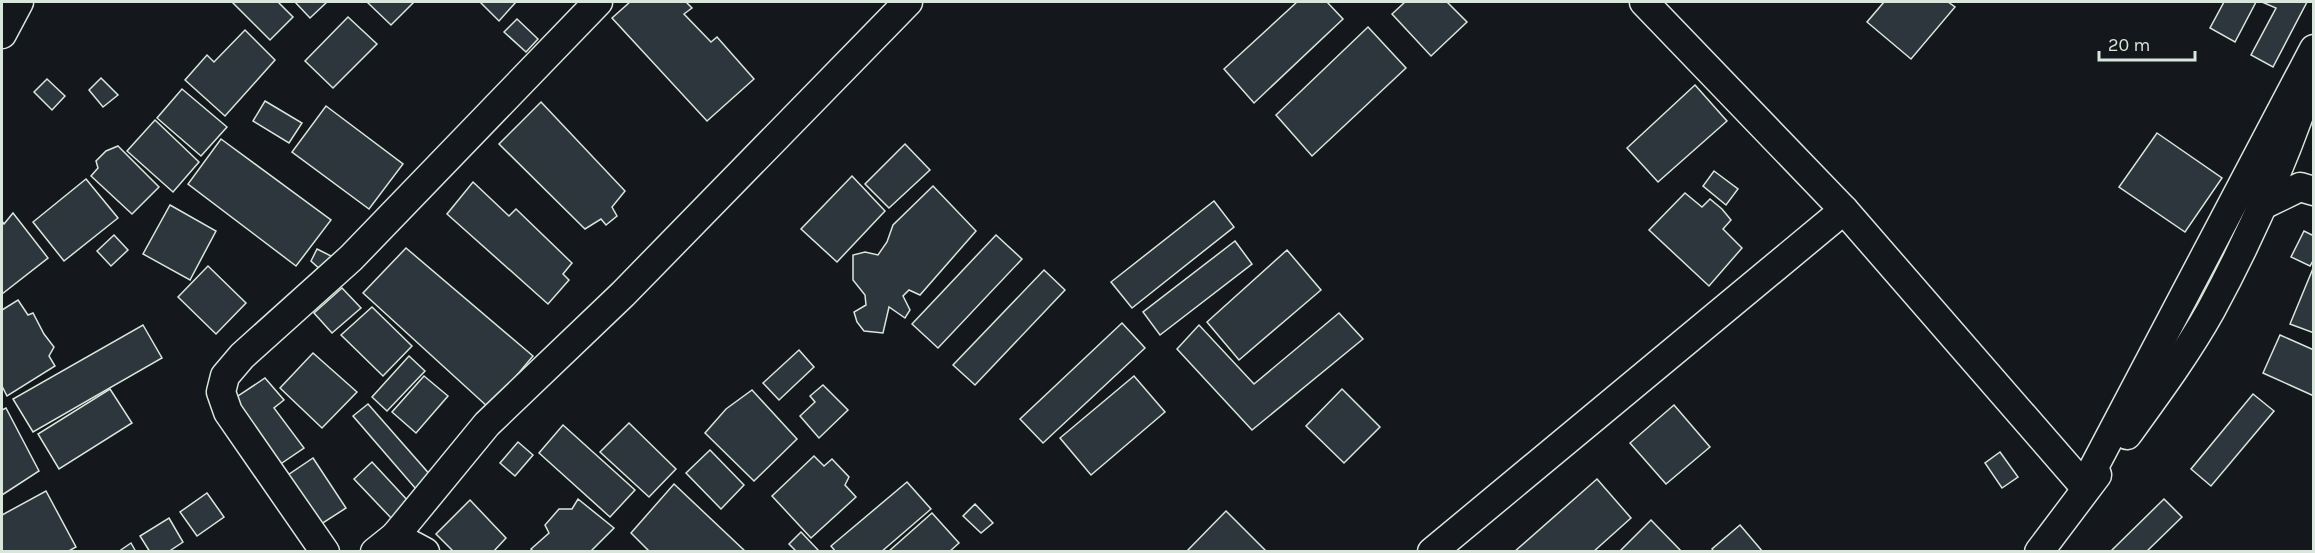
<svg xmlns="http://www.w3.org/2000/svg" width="2315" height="553" font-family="Karla,sans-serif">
<rect width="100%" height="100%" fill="#14181c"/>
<g fill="#2c363c" stroke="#d8e6dc" stroke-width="1.5">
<polygon points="232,2 278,2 293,17 270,40"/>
<polygon points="295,2 327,2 310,18"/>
<polygon points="367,2 414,2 391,25"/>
<polygon points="480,2 516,2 499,21"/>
<polygon points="630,2 686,2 692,8 684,14 711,42 717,37 754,79 707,121 612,18"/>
<polygon points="1297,2 1327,2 1343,19 1254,103 1224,69"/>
<polygon points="1405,2 1447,2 1467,22 1431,56 1392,14"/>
<polygon points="1884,2 1948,2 1955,7 1911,59 1867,22"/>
<polygon points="2224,2 2256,2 2235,42 2210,28"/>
<polygon points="2262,2 2307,2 2273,67 2251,55 2276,8"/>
<polygon points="348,17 377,44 333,88 305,61"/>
<polygon points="517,19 538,39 526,52 504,32"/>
<polygon points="1368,27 1406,68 1312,156 1276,115"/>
<polygon points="245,30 275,60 225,116 185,80 207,55 214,62"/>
<polygon points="101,78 118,95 103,107 89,90"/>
<polygon points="47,79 65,96 52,110 34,92"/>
<polygon points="1695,85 1727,121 1658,182 1627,148"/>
<polygon points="182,89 227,127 201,156 157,118"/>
<polygon points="265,101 302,123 289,143 253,121"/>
<polygon points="541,102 625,191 612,207 617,216 606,225 601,219 585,229 499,144"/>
<polygon points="326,106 403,164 369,209 292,152"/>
<polygon points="155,120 199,162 173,192 127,151"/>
<polygon points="2157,133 2222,178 2185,232 2119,187"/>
<polygon points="221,139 331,220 296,266 188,184"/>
<polygon points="905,144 930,170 889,208 865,184"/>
<polygon points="118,146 159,187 132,214 91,176 98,168 96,161 106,151"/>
<polygon points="1714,171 1738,189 1726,205 1703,186"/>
<polygon points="852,176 885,211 837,262 801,229"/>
<polygon points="86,179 118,218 64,261 33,222"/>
<polygon points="473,182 509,216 516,209 572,263 563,274 569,280 548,304 447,214"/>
<polygon points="933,186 976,231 920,295 909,290 903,296 910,310 905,318 889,307 883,333 864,331 857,322 854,312 866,305 865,295 853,280 853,255 865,252 878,255 887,242 893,225"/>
<polygon points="1685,193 1702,207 1710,199 1722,209 1731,220 1723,229 1742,248 1709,286 1649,230"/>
<polygon points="1214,201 1234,227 1132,308 1111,282"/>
<polygon points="170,205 216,231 190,280 143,254"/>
<polygon points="13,213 48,258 2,294 2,221 4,224"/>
<polygon points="2304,231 2314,236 2314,259 2310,266 2291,257"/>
<polygon points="114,235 128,250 111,266 97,251"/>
<polygon points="996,235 1022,259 938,348 912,324"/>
<polygon points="1235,241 1252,264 1160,335 1143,312"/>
<polygon points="406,248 533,356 489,408 363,293"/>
<polygon points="317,249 337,259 324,273 311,261"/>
<polygon points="1287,250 1321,290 1239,360 1207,322"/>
<polygon points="208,266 246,303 216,334 178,297"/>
<polygon points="2314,266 2314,333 2290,324"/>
<polygon points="1044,270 1065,290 975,385 953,365"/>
<polygon points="342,288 361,308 332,333 314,313"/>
<polygon points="18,300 28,315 33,313 44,334 54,347 49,356 55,366 7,396 2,386 2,310"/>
<polygon points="372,307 412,346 383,376 341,335"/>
<polygon points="1339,313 1363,339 1252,430 1177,349 1199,325 1254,384"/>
<polygon points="1122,323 1145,348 1043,443 1020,419"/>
<polygon points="143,325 162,358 33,432 13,399"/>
<polygon points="2280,335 2314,350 2314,396 2263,373"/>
<polygon points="799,350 814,367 779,400 763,383"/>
<polygon points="313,353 357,392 322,428 280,388"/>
<polygon points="409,356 425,371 387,411 372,397"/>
<polygon points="424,376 448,396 416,433 392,412"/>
<polygon points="1134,376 1165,412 1091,475 1060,438"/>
<polygon points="265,378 284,400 274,408 304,448 276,467 232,400"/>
<polygon points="823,385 848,410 819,438 800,416 815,402 810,396"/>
<polygon points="110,389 132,423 59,469 38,434"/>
<polygon points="1342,389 1380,427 1344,463 1306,426"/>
<polygon points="752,390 797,439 754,481 705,433 726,409"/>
<polygon points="2253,394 2274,411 2211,486 2191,469"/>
<polygon points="368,404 432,477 416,489 353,416"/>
<polygon points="1674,405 1710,447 1666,484 1630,443"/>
<polygon points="6,408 39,471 2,495 2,410"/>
<polygon points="629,423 676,469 649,497 600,452"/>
<polygon points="563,425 635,490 610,517 539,453"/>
<polygon points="518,442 533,455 515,476 500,463"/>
<polygon points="710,450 744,485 721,509 686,473"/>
<polygon points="2000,452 2018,477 2002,488 1985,463"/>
<polygon points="814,456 824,466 832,459 849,477 845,485 856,497 811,538 772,496"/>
<polygon points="313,458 346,508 315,528 282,479"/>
<polygon points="372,462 410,503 393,520 354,479"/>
<polygon points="1597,479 1631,518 1593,552 1514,552"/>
<polygon points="907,482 931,509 881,552 836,552 831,546"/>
<polygon points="674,484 746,552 650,552 631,533"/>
<polygon points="46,491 76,547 67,552 2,552 2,515"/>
<polygon points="207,493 224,517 197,536 180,512"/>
<polygon points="578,499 614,528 590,552 534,552 531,549 549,533 545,525 559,509 572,509"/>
<polygon points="2164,499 2182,517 2146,552 2114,552 2112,550"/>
<polygon points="470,500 506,538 493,552 454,552 436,534"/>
<polygon points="975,504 993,523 981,533 963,516"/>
<polygon points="1226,511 1267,552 1186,552"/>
<polygon points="932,513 959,543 949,552 888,552"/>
<polygon points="169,518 183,542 168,552 150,552 140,536"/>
<polygon points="1651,520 1682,552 1619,552"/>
<polygon points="1740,525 1763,552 1714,552 1712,549"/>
<polygon points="801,532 819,551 819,552 797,552 789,544"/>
<polygon points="131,543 136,552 118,552"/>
</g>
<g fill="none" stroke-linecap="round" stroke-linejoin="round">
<defs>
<g id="minor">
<polyline points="2,34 19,2"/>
<polyline points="2263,205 2300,187 2314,191"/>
<polyline points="1844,210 2084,486 2314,49"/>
<path d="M2127 435C2156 395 2187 353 2211 310 2249 240 2281 167 2307 93"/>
<polyline points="395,536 425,552"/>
<polyline points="325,552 228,412 221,392 225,376 242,356 351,258 598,2"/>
<polyline points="375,552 395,536 487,424 623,294 908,2"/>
<polyline points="1432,552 1844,210 1644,2"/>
<polyline points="2039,552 2097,475"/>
</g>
</defs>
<use href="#minor" stroke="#d8e6dc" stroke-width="31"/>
<use href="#minor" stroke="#14181c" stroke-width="28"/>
</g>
<rect width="2315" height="553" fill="none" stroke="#d8e6dc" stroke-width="6"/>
<path d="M2099 51v9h96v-9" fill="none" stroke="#d8e6dc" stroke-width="3"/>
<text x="2108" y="51" font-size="18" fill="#d8e6dc" stroke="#14181c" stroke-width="4.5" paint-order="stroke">20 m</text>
</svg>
